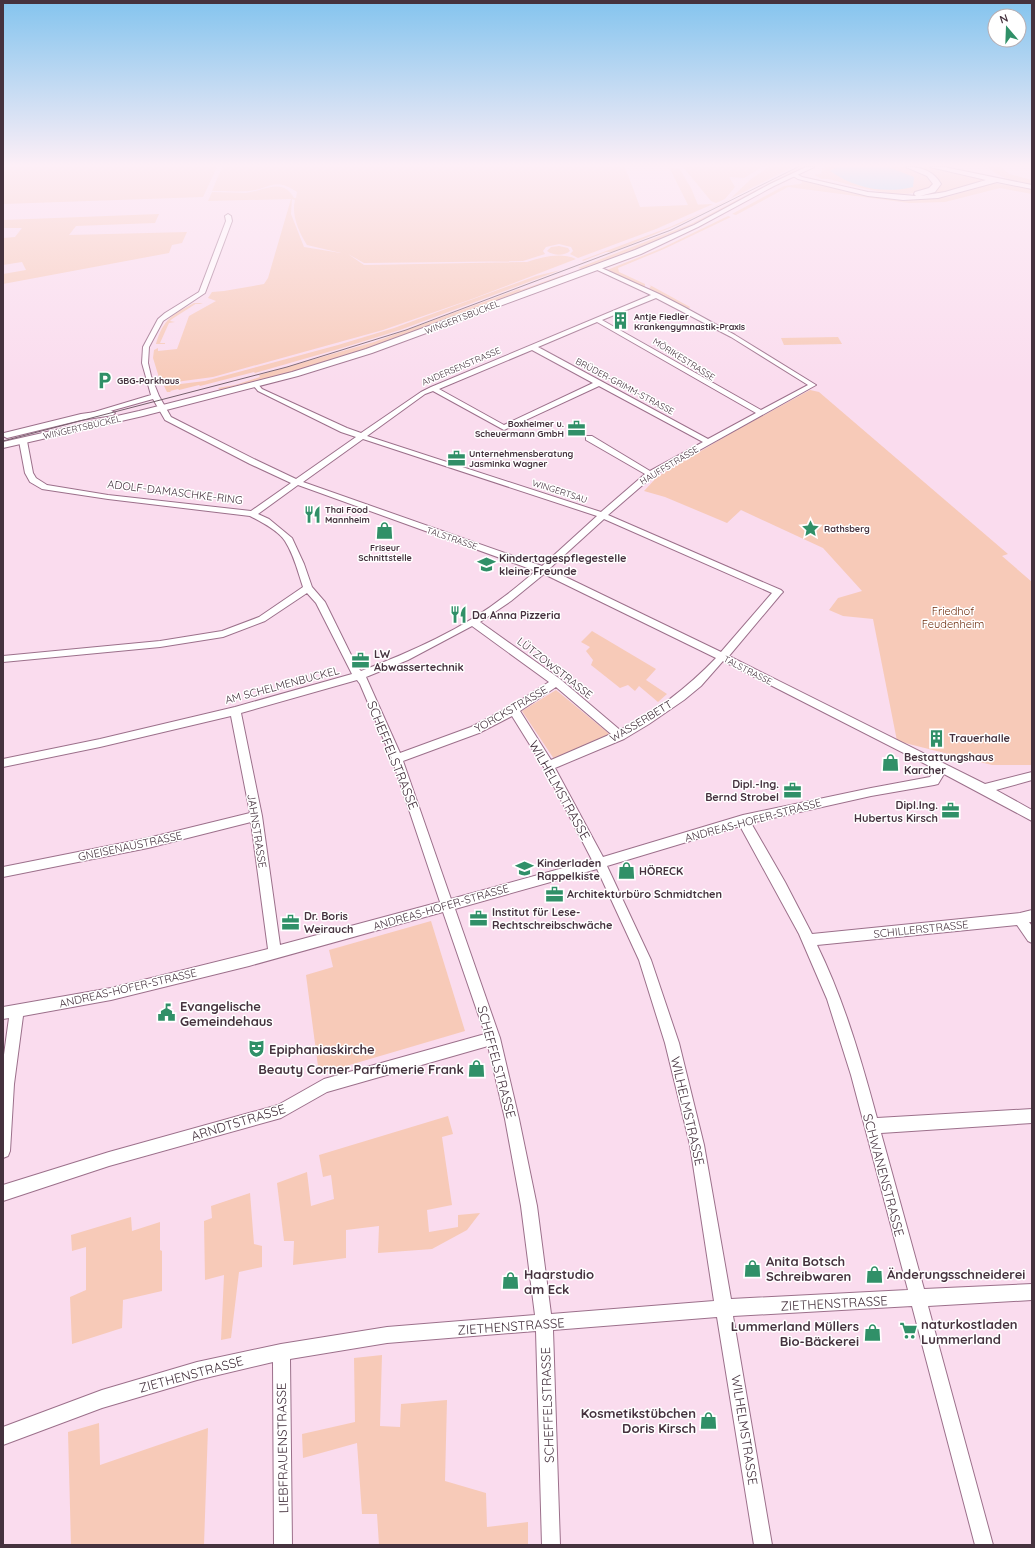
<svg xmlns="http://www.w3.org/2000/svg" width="1035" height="1548" font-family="Quicksand,sans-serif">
<rect width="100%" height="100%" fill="#fadcee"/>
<g fill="#f7cab8" fill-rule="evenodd">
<polygon points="3,167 217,167 203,197 3,204"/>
<path d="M222 167H625L640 207 713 204 656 229 578 258 570 254 573 251 571 247 559 244 546 247 543 251 545 254 523 261 364 263 348 254 364 265H368L527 262C543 257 560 252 576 259L472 299 383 330 213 377 161 384 153 358 154 350 158 348V351L177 349 189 316 216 301 208 298 212 292 224 291 264 284 268 278 291 199 208 201 212 192C223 192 235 193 246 193 263 191 283 177 294 198H296L297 192C275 177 271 188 250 191 237 192 224 191 212 191ZM292 199 295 200C291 215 299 232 307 245L341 253 304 247 291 214Z"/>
<polygon points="669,167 679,168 691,188 698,205 688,205"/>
<polygon points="683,167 762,167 744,178 729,177 735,187 725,199 716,203 711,201"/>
<polygon points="769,167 793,167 680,224 612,252 606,252 583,261 582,260 670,227 717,206 730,199 751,179"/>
<polygon points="800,167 805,167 680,231 648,245 582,269 578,268 691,224"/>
<path d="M825 167H906L921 172 929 177 934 183C917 204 867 189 846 184 838 182 829 178 822 179L814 175 821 174 822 169Z"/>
<path d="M914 167H927L989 180C971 183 956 192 938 195 903 201 869 193 834 185 825 183 813 181 805 177 832 180 922 215 940 184 936 173 924 171 914 167Z"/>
<path d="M988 167H1001L1009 174 1032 180V184C1017 181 999 179 988 167Z"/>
<polygon points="801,181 815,183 871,196 906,200 947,197 993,183 1032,189 1032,194 1000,188 945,202 909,203 788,187 736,215 732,214 784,186 800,184 802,183"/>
<polygon points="159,214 155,223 76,226 69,235 187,232 182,243 172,245 169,253 3,284 3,274 26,270 22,262 3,265 3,238 15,237 22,228 3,228 3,220"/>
<polygon points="728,216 731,217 664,249 618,268 619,272 645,284 645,287 607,270 662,248"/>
<path d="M559 246 568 248 570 251C564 256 554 256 547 251L551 247Z"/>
<polygon points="561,270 400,330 342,348 255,373 254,372 200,386 199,385 179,390 178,389 170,391 171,392 167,392 164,386 205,381 338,345 394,328 536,276"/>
<path d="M563 275 564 276C485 305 407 337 326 363 291 374 255 380 220 390L218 388 235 385 260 377 259 375 374 342 519 289 521 290Z"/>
<polygon points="648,284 690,307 689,309 649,289 651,286"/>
<path d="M194 303 203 304 197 303 172 319 170 321 175 322 169 323 160 343H165V344H156C163 319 173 314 194 303Z"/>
<polygon points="838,337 842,344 784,345 781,338"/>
<polygon points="810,390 819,392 1008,554 1002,556 1032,582 1032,765 992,765 897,741 873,619 843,616 829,610 838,598 862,591 823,548 741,510 727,523 665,497 644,491 657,477 733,432"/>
<polygon points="592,631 656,669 646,680 667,694 658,702 639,686 635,691 628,685 620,688 591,665 593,660 586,651 590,647 581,642"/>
<polygon points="556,690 612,736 554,759 522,711"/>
<polygon points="431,921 465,1031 319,1074 306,975 333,967 329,950"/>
<polygon points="448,1116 453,1134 442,1137 452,1205 427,1210 429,1232 458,1227 458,1215 480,1213 467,1230 432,1249 378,1253 379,1226 346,1230 346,1258 293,1265 294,1241 284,1241 277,1183 307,1172 311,1206 334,1199 331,1175 323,1177 319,1155"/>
<polygon points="250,1193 254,1244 262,1246 262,1267 239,1272 231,1338 221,1340 224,1275 205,1280 204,1221 212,1218 211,1206"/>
<polygon points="131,1217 132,1231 160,1222 160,1250 162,1251 162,1291 123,1300 122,1328 72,1344 70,1297 86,1290 86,1247 72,1251 71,1235"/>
<polygon points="382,1355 380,1426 400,1427 401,1404 447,1400 445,1481 486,1493 487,1527 528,1522 528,1545 379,1545 377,1514 362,1514 357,1443 303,1458 302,1434 355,1422 354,1358"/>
<polygon points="99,1423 100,1465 208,1428 204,1545 71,1545 68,1432"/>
</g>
<path fill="#8edbf7" d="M837 167H888L914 177 913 187C883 194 855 188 830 171Z"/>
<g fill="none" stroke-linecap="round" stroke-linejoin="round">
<defs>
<path id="minor" d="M228 214 231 216 232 221 205 293 163 321 149 347 148 363 151 376 159 396 171 417 256 460 296 479 356 437 341 432 258 391 252 384 253 383H257L262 389 347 428 361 433 421 392 431 387 651 295 593 268 592 267 595 265 659 294 684 307 735 335 816 385 653 476 608 515 781 590 783 592 781 594 729 656 985 784 1032 772V780L996 790 1032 810V821L944 774 938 784 934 785 871 796 751 823 785 882 812 934 1020 913 1032 910V922H1029L1032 926V943L1028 941 1017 925 817 945C844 1000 861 1059 877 1118L1032 1109V1123L881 1133 924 1289 1032 1284V1300L928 1306 993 1545H975L912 1306 733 1316 772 1545H754L717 1317 553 1330 560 1545H542L536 1331 387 1343 290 1359 292 1545H274L273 1362 197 1380 102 1408 3 1445V1427L102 1390 197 1362 281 1344 387 1327 535 1315 521 1206 505 1119 488 1046 327 1092 281 1118 109 1166 3 1201V1185L109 1152 278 1105 324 1079 485 1034 443 912 249 966 111 1000 23 1016 14 1084 10 1151 8 1156 3 1158V1062L9 1018 3 1019V1007L111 988 268 949 251 822 148 848 3 877V867L148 838 250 813 231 716 100 747 3 767V759L100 739 235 707 352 674 316 603 307 593 265 621 223 637 160 647 3 662V656L160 641 222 631 259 617 303 587C298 572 294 555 285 541 279 531 260 521 250 516L108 499 42 489 30 482 25 473 19 441 23 439 27 441 33 473 36 478 47 485 108 495 251 511 291 483 250 464 165 420 153 399 85 418 81 416 151 395 142 363 143 347 158 319 165 313 199 292 226 221 225 216ZM656 298 731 337 808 385 761 410 602 320ZM597 322 756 413 708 439 538 347ZM532 350 593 383 504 425 439 389ZM599 386 703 442 650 471 592 436H586V440L645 474 601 512 367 436 425 394 433 391 504 430ZM363 439 597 516 542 566 303 482ZM298 485 536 571C526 579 516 588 505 596 463 629 411 652 361 671L357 667 325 602 312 587 304 564 292 538 269 519 258 514ZM604 519 772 593 721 652 549 569ZM544 574 716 658C688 687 656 712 620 730L560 679 480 622 511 601ZM472 626 549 682 510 707 471 727 400 753 366 677 408 660ZM723 661 935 769 930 777 871 788 743 815 603 857 555 768 624 739 649 724 684 700 701 686ZM357 680 360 684 392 759 440 902 280 945 262 816 241 713ZM556 687 611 734 551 760 520 711ZM512 716 545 769 592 860 451 899 403 761 479 733ZM740 826 799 934 827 999 851 1075 908 1290 731 1299 704 1145 679 1043 651 960 607 866ZM597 869 639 960 665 1043 690 1145 714 1301 551 1314 537 1206 519 1119 500 1038 455 909Z"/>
<g id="tertiary">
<polygon points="806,167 814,167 774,186 698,227 641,254 372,353 298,376 143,416 3,448 3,442 139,411 292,372 366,349 635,250 694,225 770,184"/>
<polygon points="110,410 115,413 113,415 81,420 7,438 3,436 4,433 81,414"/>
</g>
<path id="secondary" d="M906 167C920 167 933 170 941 184L935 192 920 196 945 192 986 180 930 167H944L1032 185V189L997 182 938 198 903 200 868 196 798 179 791 175 795 173 802 177 868 192 916 196 914 194 915 192 929 188 933 184 927 176Z"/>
</defs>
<use href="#minor" stroke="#9c708b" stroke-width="2"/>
<use href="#tertiary" stroke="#9c708b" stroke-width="2"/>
<use href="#secondary" stroke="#9c708b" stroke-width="2"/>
<use href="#minor" fill="#fff" fill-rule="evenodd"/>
<use href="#tertiary" fill="#fff" fill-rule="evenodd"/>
<use href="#secondary" fill="#fff" fill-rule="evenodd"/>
<polyline stroke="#755f6c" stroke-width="1" points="3,441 287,367 406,330 671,230 798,167"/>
</g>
<linearGradient id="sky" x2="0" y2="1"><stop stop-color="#84c4ee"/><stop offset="0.43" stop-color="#fdeff7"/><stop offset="1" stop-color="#fdeff7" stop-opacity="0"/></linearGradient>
<rect width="1035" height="384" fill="url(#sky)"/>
<defs>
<symbol id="building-bare" viewBox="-9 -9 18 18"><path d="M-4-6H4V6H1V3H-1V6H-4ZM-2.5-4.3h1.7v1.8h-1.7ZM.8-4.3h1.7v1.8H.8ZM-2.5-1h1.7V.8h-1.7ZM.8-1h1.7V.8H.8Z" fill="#309068" stroke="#fff" stroke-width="2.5" paint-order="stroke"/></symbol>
<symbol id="parking-bare" viewBox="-9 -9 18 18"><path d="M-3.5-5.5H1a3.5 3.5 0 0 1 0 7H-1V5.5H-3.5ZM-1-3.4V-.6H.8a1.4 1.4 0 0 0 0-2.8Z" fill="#309068" stroke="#fff" stroke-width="2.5" paint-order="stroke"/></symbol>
<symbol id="office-bare" viewBox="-9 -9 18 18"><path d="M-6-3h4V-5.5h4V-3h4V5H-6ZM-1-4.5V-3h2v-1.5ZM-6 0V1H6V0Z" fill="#309068" stroke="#fff" stroke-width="2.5" paint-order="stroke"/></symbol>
<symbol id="restaurant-bare" viewBox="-9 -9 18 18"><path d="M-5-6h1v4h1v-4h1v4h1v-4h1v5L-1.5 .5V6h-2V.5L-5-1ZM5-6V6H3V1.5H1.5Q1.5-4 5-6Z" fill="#309068" stroke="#fff" stroke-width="2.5" paint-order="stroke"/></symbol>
<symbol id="sight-bare" viewBox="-9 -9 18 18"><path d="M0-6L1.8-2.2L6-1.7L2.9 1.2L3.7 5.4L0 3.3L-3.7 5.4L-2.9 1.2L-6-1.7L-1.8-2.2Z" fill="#309068" stroke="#fff" stroke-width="2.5" paint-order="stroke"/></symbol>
<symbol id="shop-bare" viewBox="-9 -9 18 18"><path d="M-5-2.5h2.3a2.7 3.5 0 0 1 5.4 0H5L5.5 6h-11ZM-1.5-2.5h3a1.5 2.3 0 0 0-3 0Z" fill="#309068" stroke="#fff" stroke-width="2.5" paint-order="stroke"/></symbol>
<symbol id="school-bare" viewBox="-9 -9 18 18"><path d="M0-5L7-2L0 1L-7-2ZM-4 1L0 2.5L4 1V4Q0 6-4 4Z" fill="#309068" stroke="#fff" stroke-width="2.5" paint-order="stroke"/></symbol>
<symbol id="civic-bare" viewBox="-9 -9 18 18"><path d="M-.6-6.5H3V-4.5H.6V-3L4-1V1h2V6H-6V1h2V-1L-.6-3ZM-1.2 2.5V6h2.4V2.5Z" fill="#309068" stroke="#fff" stroke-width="2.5" paint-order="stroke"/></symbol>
<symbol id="theatre-bare" viewBox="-9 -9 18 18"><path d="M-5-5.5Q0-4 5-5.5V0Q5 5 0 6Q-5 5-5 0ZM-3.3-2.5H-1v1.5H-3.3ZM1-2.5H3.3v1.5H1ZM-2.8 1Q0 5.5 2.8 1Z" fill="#309068" stroke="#fff" stroke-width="2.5" paint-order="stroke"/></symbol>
<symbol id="supermarket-bare" viewBox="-9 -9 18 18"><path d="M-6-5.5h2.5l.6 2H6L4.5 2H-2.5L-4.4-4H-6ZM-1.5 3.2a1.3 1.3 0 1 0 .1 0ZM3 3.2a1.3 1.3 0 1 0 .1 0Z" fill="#309068" stroke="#fff" stroke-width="2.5" paint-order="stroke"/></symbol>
</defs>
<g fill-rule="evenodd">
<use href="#building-bare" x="608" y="308" width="25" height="25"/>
<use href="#parking-bare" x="92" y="368" width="25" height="25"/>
<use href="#office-bare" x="564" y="416" width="25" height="25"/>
<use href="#office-bare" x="444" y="446" width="25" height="25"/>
<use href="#restaurant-bare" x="300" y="502" width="25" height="25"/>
<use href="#sight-bare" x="798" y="516" width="25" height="25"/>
<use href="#shop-bare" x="372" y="518" width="25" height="25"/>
<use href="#school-bare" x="474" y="552" width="25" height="25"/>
<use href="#restaurant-bare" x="446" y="602" width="25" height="25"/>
<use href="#office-bare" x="348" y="648" width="25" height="25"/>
<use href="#building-bare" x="924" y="726" width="25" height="25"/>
<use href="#shop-bare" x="878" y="750" width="25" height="25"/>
<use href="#office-bare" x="780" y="778" width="25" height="25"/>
<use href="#office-bare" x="938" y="798" width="25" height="25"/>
<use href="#school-bare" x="512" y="856" width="25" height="25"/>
<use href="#shop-bare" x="614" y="858" width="25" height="25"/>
<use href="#office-bare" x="542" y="882" width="25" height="25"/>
<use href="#office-bare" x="466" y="906" width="25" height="25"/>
<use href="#office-bare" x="278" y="910" width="25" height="25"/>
<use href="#civic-bare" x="154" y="1000" width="25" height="25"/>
<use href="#theatre-bare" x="244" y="1036" width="25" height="25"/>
<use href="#shop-bare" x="464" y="1056" width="25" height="25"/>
<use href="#shop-bare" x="740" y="1256" width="25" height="25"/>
<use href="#shop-bare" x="862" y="1262" width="25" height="25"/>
<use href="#shop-bare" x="498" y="1268" width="25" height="25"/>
<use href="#supermarket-bare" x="896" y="1318" width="25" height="25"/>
<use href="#shop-bare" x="860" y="1320" width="25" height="25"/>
<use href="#shop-bare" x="696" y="1408" width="25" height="25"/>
</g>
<g text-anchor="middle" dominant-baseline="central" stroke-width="3" stroke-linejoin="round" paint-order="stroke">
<g font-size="9" font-weight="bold" fill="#45323e" stroke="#fff" text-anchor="start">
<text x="634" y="316">Antje Fiedler<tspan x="634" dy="10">Krankengymnastik-Praxis</tspan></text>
<text x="117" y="380">GBG-Parkhaus</text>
<text x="564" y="423" text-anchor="end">Boxheimer u.<tspan x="564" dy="10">Scheuermann GmbH</tspan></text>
<text x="469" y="453">Unternehmensberatung<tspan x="469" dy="10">Jasminka Wagner</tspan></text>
<text x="325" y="509">Thai Food<tspan x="325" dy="10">Mannheim</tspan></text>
<text x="824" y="528">Rathsberg</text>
<text x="385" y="547" text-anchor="middle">Friseur<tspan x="385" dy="10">Schnittstelle</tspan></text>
</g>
<g font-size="9" fill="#45323e" stroke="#fff">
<text transform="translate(462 317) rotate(-21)">WINGERTSBUCKEL</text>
<text transform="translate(684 359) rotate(32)">MÖRIKESTRASSE</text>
<text transform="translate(461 366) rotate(-23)">ANDERSENSTRASSE</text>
<text transform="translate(625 386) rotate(28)">BRÜDER-GRIMM-STRASSE</text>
<text transform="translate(82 427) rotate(-13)">WINGERTSBUCKEL</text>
<text transform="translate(669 465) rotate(-31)">HAUFFSTRASSE</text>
<text transform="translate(560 491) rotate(18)">WINGERTSAU</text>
<text transform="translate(452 538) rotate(19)">TALSTRASSE</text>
<text transform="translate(748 670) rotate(27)">TALSTRASSE</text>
</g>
<g font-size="11" fill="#45323e" stroke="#fff">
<text transform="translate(175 492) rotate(7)">ADOLF-DAMASCHKE-RING</text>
<text transform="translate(555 668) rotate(38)">LÜTZOWSTRASSE</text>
<text transform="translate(282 685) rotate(-15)">AM SCHELMENBUCKEL</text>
<text transform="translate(511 709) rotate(-30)">YORCKSTRASSE</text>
<text transform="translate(641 721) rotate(-31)">WASSERBETT</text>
<text transform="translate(753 820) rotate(-15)">ANDREAS-HOFER-STRASSE</text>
<text transform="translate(257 831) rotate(81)">JAHNSTRASSE</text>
<text transform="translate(130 846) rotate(-12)">GNEISENAUSTRASSE</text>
<text transform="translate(441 907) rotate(-16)">ANDREAS-HOFER-STRASSE</text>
<text transform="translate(921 929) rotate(-6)">SCHILLERSTRASSE</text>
<text transform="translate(128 988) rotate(-13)">ANDREAS-HOFER-STRASSE</text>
</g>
<g font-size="11" font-weight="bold" fill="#45323e" stroke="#fff" text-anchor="start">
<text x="499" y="558">Kindertagespflegestelle<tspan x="499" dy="13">kleine Freunde</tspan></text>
<text x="472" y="615">Da Anna Pizzeria</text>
<text x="374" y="654">LW<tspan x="374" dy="13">Abwassertechnik</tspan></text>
<text x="949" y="738">Trauerhalle</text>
<text x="904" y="757">Bestattungshaus<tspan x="904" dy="13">Karcher</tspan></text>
<text x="779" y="784" text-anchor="end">Dipl.-Ing.<tspan x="779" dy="13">Bernd Strobel</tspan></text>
<text x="938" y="805" text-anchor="end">Dipl.Ing.<tspan x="938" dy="13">Hubertus Kirsch</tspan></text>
<text x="537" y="863">Kinderladen<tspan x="537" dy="13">Rappelkiste</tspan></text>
<text x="639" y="871">HÖRECK</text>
<text x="567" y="894">Architekturbüro Schmidtchen</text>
<text x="492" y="912">Institut für Lese-<tspan x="492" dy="13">Rechtschreibschwäche</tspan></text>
<text x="304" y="916">Dr. Boris<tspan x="304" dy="13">Weirauch</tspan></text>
</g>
<g font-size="11" fill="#6c2a0b" stroke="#fff">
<text x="953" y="611">Friedhof<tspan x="953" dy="13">Feudenheim</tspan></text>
</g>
<g font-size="13" fill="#45323e" stroke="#fff">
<text transform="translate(393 755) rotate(68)">SCHEFFELSTRASSE</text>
<text transform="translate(560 790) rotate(61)">WILHELMSTRASSE</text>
<text transform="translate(497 1062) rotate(75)">SCHEFFELSTRASSE</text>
<text transform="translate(688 1111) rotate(77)">WILHELMSTRASSE</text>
<text transform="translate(238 1122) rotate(-17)">ARNDTSTRASSE</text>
<text transform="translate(884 1175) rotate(75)">SCHWANENSTRASSE</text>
<text transform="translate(834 1303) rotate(-3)">ZIETHENSTRASSE</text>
<text transform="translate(511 1326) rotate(-4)">ZIETHENSTRASSE</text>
<text transform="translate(191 1374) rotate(-15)">ZIETHENSTRASSE</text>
<text transform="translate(547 1405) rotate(-92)">SCHEFFELSTRASSE</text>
<text transform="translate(745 1430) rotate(81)">WILHELMSTRASSE</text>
<text transform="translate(282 1448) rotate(-91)">LIEBFRAUENSTRASSE</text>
</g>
<g font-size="13" font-weight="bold" fill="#45323e" stroke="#fff" text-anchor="start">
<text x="180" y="1006">Evangelische<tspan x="180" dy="15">Gemeindehaus</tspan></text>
<text x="269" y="1049">Epiphaniaskirche</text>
<text x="464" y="1069" text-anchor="end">Beauty Corner Parfümerie Frank</text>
<text x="766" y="1261">Anita Botsch<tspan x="766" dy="15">Schreibwaren</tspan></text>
<text x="524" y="1274">Haarstudio<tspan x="524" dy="15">am Eck</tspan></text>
<text x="887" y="1274">Änderungsschneiderei</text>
<text x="921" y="1324">naturkostladen<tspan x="921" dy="15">Lummerland</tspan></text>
<text x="859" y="1326" text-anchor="end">Lummerland Müllers<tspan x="859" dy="15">Bio-Bäckerei</tspan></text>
<text x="696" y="1413" text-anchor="end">Kosmetikstübchen<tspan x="696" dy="15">Doris Kirsch</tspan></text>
</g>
</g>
<rect width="1035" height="1548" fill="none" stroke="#45323e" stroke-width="8"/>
<g transform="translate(1007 28) rotate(341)"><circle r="19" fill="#ffffff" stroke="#b5adb2"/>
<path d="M0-3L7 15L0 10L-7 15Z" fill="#309068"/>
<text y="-6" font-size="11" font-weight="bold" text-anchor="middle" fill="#45323e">N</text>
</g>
</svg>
